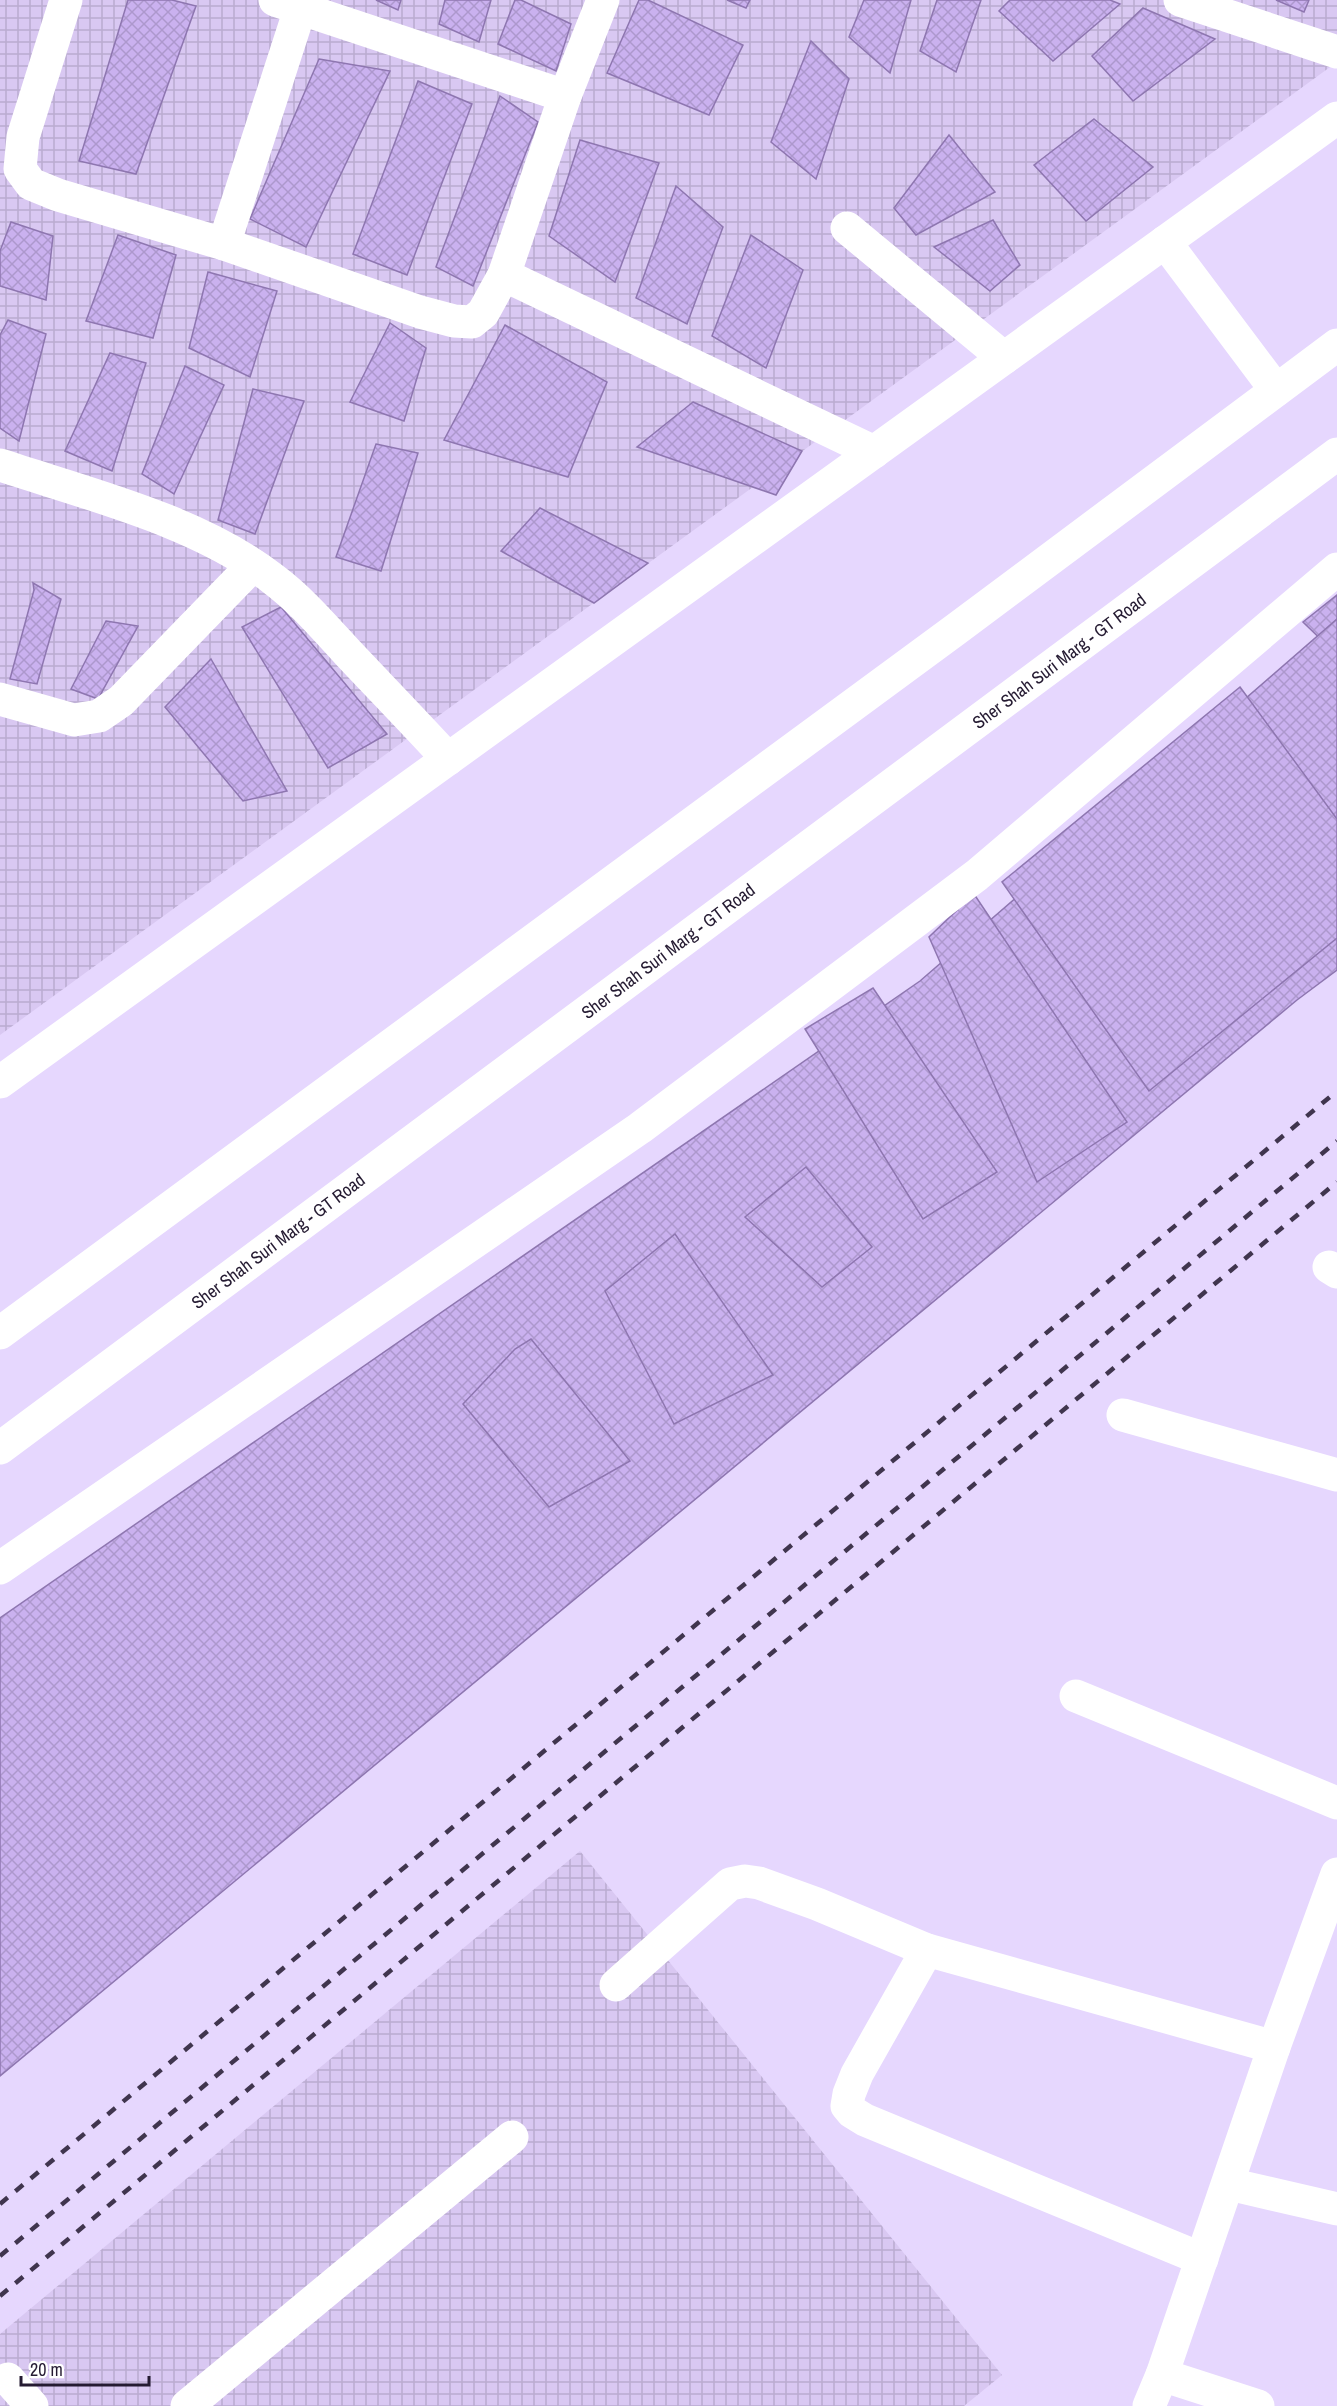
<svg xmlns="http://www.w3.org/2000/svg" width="1337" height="2406" font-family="'Archivo Narrow',sans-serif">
<defs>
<pattern id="industrial-grid" width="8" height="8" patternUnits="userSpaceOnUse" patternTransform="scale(1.5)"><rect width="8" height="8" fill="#d9c8f2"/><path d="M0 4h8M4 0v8" fill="none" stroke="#baabd0"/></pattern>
<pattern id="building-cross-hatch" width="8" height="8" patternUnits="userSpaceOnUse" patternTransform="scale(1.5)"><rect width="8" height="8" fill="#cab1ef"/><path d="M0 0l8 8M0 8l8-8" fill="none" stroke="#ad98cd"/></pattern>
</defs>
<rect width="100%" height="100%" fill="#e6d7fe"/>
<g fill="url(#industrial-grid)">
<polygon points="0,0 1337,0 1337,62 0,1035"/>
<polygon points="580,1851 1002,2375 964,2406 0,2406 0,2334"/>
</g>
<g fill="url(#building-cross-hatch)" stroke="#8e76b0" stroke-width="1.5">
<polygon points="128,0 172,0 196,6 136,174 79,161"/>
<polygon points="376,0 401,0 398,10"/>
<polygon points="445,0 491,0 479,42 439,24"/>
<polygon points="515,0 521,0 571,24 556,71 498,44"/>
<polygon points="639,0 648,0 743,45 709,115 607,73"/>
<polygon points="727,0 750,0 746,8"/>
<polygon points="864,0 911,0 890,73 849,37"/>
<polygon points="937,0 981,0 956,72 920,51"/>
<polygon points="1010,0 1110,0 1120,4 1053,61 999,11"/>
<polygon points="1276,0 1309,0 1304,12"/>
<polygon points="1143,8 1215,39 1133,101 1092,56"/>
<polygon points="811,41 849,79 816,179 771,142"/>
<polygon points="319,59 390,71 306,247 250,219"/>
<polygon points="418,81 472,104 407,275 353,254"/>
<polygon points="500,96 538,122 473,286 436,267"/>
<polygon points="1094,119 1153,167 1086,221 1034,165"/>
<polygon points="949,135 995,192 916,235 894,208"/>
<polygon points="580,140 659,163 615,282 549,236"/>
<polygon points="676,186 723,227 687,324 636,298"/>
<polygon points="993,220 1020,265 990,291 934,247"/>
<polygon points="11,222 53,236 46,300 0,286 0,251"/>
<polygon points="118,235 176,255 153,338 86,321"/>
<polygon points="751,235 803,270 766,368 712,336"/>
<polygon points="208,272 277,291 250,377 189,348"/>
<polygon points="8,320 46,334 19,441 0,428 0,335"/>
<polygon points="390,323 426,348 404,421 350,402"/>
<polygon points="505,325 607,382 568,477 444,440"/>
<polygon points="110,353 146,363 112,471 65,451"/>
<polygon points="185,366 224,385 174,494 142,474"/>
<polygon points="253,389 304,401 255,534 218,520"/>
<polygon points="693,402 802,451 776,495 637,447"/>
<polygon points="376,444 418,453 381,571 336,557"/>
<polygon points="540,508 648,563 594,603 501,551"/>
<polygon points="33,583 61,599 37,684 10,679 34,590"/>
<polygon points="1337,595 1337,655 1303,622"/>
<polygon points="281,607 387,734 328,768 242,627"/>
<polygon points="1337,619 1337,970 1297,1000 0,2076 0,1618 920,981"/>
<polygon points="106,621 138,626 98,699 71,689"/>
<polygon points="211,659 287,791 243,801 165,707"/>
<polygon points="1240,687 1337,819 1337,938 1149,1091 1002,882"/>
<polygon points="974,894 1127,1122 1037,1182 929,937"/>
<polygon points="873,988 997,1172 923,1219 805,1029"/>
<polygon points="806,1167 872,1247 822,1287 745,1217"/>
<polygon points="675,1234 773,1375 674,1424 605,1291"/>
<polygon points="531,1339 630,1461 549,1507 463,1404 515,1349"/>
</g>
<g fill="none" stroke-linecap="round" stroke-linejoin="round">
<g stroke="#fff" stroke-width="33">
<polyline points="66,0 23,137 20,169 31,184 58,195 224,244 420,312 454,321 472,322 483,313 504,275 565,96 603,0"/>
<polyline points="275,0 565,96"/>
<polyline points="1180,0 1337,52"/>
<polyline points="847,228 1004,358"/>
<polyline points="1165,242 1276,390"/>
<polyline points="224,244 303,0"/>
<polyline points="504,275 874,452"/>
<path d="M0 465C88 494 199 521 273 579 301 600 324 627 348 653 381 688 415 723 448 759"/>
<polyline points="0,699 74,720 99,716 121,701 253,565"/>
<polyline points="0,1082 1337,118"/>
<polyline points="1329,1267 1337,1272"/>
<polyline points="1123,1415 1337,1475"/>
<polyline points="0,1568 640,1128 977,875 1337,569"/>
<polyline points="1076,1696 1337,1803"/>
<polyline points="927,1950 857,2074 849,2094 847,2106 852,2112 865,2120 1202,2259"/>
<polyline points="616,1985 730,1884 745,1881 759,1883 817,1904 927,1950 1274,2047"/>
<polyline points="1229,2184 1337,2209"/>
<polyline points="1162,2375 1258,2406"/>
<polyline points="8,2379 32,2406"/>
<polyline points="187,2406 512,2137"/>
<polyline points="1149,2406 1162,2375 1274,2047 1337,1874"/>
</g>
<g stroke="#fff" stroke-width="33">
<polyline points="0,1333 955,630 1337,345"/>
<polyline points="0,1448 1337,454"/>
</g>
<g stroke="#40354e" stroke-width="4.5" stroke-dasharray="10 10" stroke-linecap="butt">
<polyline points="0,2204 1337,1091"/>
<polyline points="0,2256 1337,1141"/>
<polyline points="0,2296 1337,1182"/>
</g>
</g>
<g text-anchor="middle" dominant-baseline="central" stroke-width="4.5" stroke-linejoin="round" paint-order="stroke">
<g font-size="18" fill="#251b32" stroke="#fff">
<text transform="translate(1059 661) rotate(-37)">Sher Shah Suri Marg - GT Road</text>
<text transform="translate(668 951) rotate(-37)">Sher Shah Suri Marg - GT Road</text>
<text transform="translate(278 1241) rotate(-37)">Sher Shah Suri Marg - GT Road</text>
</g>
</g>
<path d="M21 2376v9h128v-9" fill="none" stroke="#251b32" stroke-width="3"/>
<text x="30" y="2376" font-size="18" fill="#251b32" stroke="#ffffff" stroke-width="4.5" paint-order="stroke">20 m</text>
</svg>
